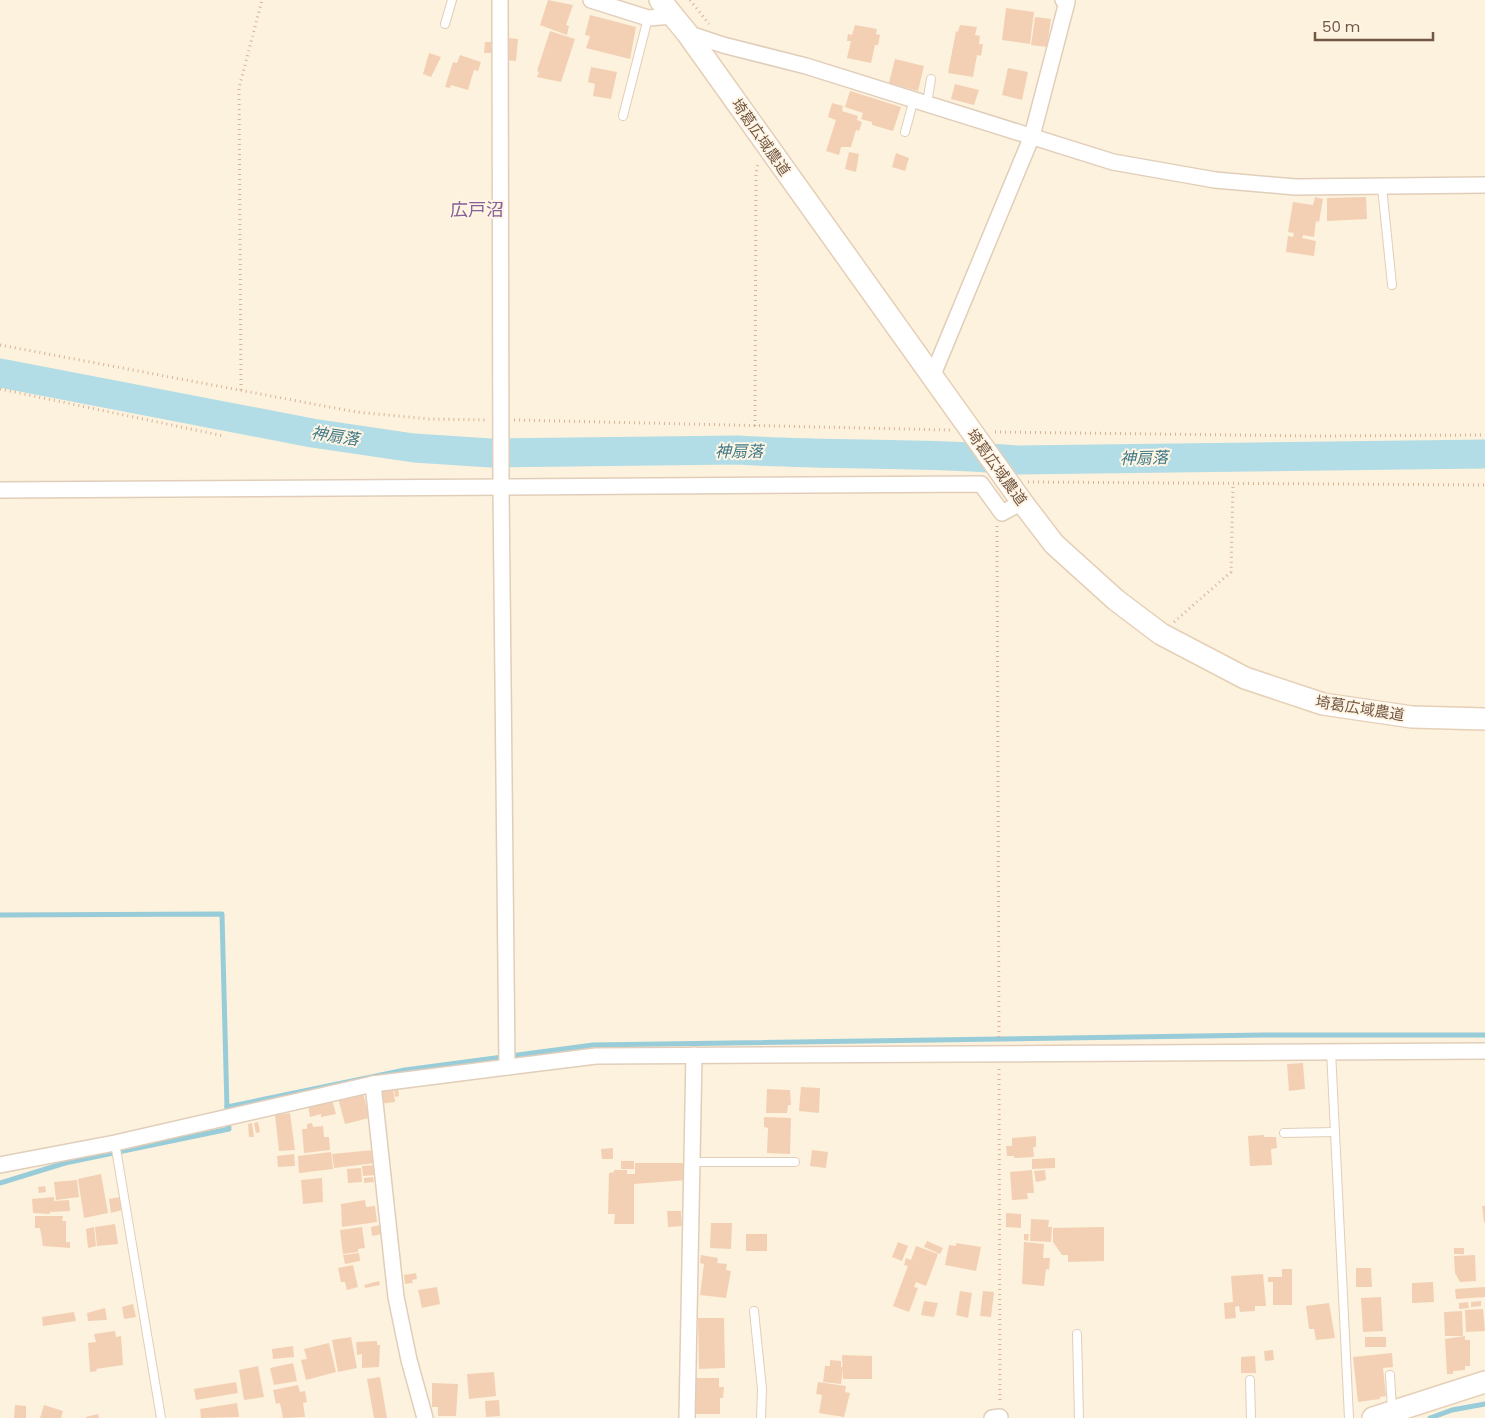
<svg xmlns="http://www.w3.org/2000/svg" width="1485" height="1418" font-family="Poppins,'Noto Sans JP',sans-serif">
<rect width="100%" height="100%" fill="#fdf2dd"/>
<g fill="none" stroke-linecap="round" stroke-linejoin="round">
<g stroke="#98ccd8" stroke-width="5">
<polyline points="0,915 222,914 227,1109"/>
<polyline points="227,1107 405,1070 593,1045 1264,1035 1485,1035"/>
<polyline points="0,1183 65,1163 229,1129 228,1120"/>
<polyline points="1430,1418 1452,1410 1485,1404"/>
</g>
<path stroke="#b2dde6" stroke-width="29" d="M0 373 312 433 414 448 491 453 738 450C831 456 924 452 1017 460L1485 454"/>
</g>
<g fill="#f3d0b4">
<polygon points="548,0 573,5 566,25 569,26 567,35 540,25"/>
<polygon points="1006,8 1034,12 1030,44 1002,40"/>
<polygon points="590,15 636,27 630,59 586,48 590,36 585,35"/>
<polygon points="1035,17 1051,19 1047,47 1031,45"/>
<polygon points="855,25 877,29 876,34 880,35 878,45 875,45 871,63 847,58 851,41 847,41 848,34 852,35"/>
<polygon points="960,25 977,27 975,35 980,36 979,44 983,44 981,56 977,55 973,77 948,73 956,31 958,32"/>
<polygon points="550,31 575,39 561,82 537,77 539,72 537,71"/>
<polygon points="509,38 518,39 516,61 506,60"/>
<polygon points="485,42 491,42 491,53 484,53"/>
<polygon points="429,53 441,57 431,77 423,74"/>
<polygon points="460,55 481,62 478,71 474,70 468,90 451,85 450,88 445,87 453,62 457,63"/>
<polygon points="895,59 924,66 918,91 889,83"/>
<polygon points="591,67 617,72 611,99 593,96 595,84 588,82"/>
<polygon points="1008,68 1028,72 1022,100 1002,95"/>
<polygon points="955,84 979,90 974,105 951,99"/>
<polygon points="850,91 901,107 893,131 872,125 872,122 861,119 863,113 845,107"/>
<polygon points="832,103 843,106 842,111 858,116 857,120 862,122 859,131 856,130 851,147 841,147 839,155 826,151 836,120 828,117"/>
<polygon points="849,152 859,154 856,172 845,169"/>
<polygon points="896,153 909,158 905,171 892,167"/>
<polygon points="1315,197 1323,199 1319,222 1316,221 1314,237 1303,235 1302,238 1316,241 1314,256 1286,252 1288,236 1293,237 1294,233 1288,232 1293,202 1313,205"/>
<polygon points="1366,197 1367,219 1327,221 1327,198"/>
<polygon points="1303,1063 1305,1089 1289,1091 1287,1064"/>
<polygon points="801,1087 820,1088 819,1113 799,1111"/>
<polygon points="393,1088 395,1102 380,1104 378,1090"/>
<polygon points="394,1088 398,1088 399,1096 395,1097"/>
<polygon points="767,1089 790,1090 791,1105 788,1105 787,1113 766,1113"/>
<polygon points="363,1092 369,1118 345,1124 338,1098"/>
<polygon points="332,1100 336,1114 321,1117 321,1114 310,1117 308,1105"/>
<polygon points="290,1113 295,1150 279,1151 275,1115"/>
<polygon points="764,1117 791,1118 790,1154 767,1153 768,1128 764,1127"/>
<polygon points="258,1122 260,1132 256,1133 254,1123"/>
<polygon points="252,1123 254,1137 249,1137 248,1124"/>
<polygon points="312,1123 313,1127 323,1126 324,1137 329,1137 330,1150 304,1153 302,1129 307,1129 307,1124"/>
<polygon points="1264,1135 1264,1137 1276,1137 1277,1148 1271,1149 1272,1165 1250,1166 1248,1136"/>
<polygon points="1036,1136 1036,1147 1033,1147 1034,1157 1014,1158 1014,1156 1007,1156 1006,1146 1012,1146 1012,1138"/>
<polygon points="613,1148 613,1159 602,1159 601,1149"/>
<polygon points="374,1150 375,1163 334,1168 332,1154"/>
<polygon points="812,1150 828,1152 826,1168 810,1166"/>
<polygon points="331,1152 333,1169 299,1173 298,1156"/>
<polygon points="294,1154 295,1166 278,1167 277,1156"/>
<polygon points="1055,1158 1055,1168 1032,1169 1032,1159"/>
<rect x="621" y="1161" width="13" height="8"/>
<polygon points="635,1163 687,1163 687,1180 634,1184 634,1224 614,1224 615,1214 608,1214 609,1173 614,1172 614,1170 627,1170 627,1174 635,1174"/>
<polygon points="375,1165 376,1175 363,1176 362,1166"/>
<polygon points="361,1168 362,1182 348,1183 347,1169"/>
<polygon points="1032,1170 1034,1193 1027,1193 1028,1199 1012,1200 1010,1172"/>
<polygon points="1045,1170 1046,1180 1036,1182 1034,1171"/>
<polygon points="101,1174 108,1213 84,1218 78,1179"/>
<polygon points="373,1177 374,1182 364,1183 364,1178"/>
<polygon points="322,1178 323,1202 303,1204 301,1180"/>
<polygon points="77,1180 79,1197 56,1200 54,1182"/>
<polygon points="45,1186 46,1192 39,1193 38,1187"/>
<polygon points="54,1197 54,1201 69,1200 70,1211 50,1212 50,1214 33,1213 32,1199"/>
<polygon points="120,1197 122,1210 111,1213 109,1199"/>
<polygon points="365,1200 366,1207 375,1206 377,1222 342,1227 341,1204"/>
<polygon points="1482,1206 1485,1206 1485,1222 1484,1222"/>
<polygon points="667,1211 681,1211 682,1226 668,1227"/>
<polygon points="1006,1213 1021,1214 1021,1228 1006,1227"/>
<polygon points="35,1216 63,1216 62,1221 66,1221 66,1242 70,1242 70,1248 43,1246 40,1228 35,1228"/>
<polygon points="1031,1219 1049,1220 1048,1227 1052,1227 1051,1242 1030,1241"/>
<polygon points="711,1223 732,1223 731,1249 710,1248"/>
<polygon points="115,1224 118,1244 97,1246 95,1227"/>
<polygon points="380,1225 382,1234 372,1236 371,1227"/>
<polygon points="94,1227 96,1246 88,1248 86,1229"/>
<polygon points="362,1227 365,1248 358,1249 358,1252 343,1254 340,1230"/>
<polygon points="1104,1227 1104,1261 1068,1262 1068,1255 1062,1255 1053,1242 1053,1228"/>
<rect x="746" y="1234" width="21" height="17"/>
<polygon points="1024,1234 1029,1234 1028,1241 1024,1240"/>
<polygon points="927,1241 943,1248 940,1254 924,1247"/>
<polygon points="898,1242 908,1246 902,1261 892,1257"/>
<polygon points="1024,1242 1044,1244 1043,1258 1050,1258 1049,1270 1046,1269 1044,1286 1022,1284"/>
<polygon points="956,1243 981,1247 976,1271 945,1265 949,1245 956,1246"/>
<polygon points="916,1246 938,1254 926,1286 916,1282 914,1287 918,1288 909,1312 893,1306 908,1266 904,1265 906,1258 911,1260"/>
<rect x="1454" y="1248" width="10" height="6"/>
<polygon points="359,1253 360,1261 345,1264 343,1255"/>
<polygon points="701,1255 718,1258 717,1263 727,1264 726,1270 731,1271 726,1298 700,1295 704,1264 700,1263"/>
<polygon points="1475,1255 1476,1281 1460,1282 1455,1273 1454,1256"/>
<polygon points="353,1265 358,1287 347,1290 345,1282 341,1282 338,1268"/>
<polygon points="1356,1268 1371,1268 1372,1287 1356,1287"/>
<polygon points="1282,1269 1292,1269 1292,1305 1273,1305 1273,1282 1268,1282 1268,1277 1282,1277"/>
<polygon points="416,1273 417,1279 412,1280 413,1283 405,1284 404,1275"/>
<polygon points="1263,1274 1266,1306 1255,1306 1255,1311 1240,1312 1239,1306 1235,1307 1236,1318 1225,1319 1224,1303 1233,1302 1231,1276"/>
<polygon points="379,1281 380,1285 365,1288 364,1285"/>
<polygon points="1433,1282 1434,1302 1412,1303 1412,1283"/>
<polygon points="437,1287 440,1304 422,1308 418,1290"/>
<polygon points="1485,1287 1485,1297 1456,1299 1455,1289"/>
<polygon points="960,1291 972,1293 968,1318 956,1315"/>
<polygon points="983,1291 994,1292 991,1317 980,1316"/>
<polygon points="1381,1297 1383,1331 1363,1332 1361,1298"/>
<polygon points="924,1301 938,1303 934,1317 921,1315"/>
<polygon points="1481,1301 1481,1306 1471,1307 1471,1302"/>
<polygon points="1468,1302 1469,1308 1459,1309 1459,1303"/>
<polygon points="1329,1303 1335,1338 1316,1340 1314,1329 1309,1329 1306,1306"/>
<polygon points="133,1304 136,1317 124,1319 122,1307"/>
<polygon points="105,1308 107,1320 88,1321 87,1313"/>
<polygon points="1483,1309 1485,1331 1466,1332 1465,1310"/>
<polygon points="1462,1311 1463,1336 1445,1336 1444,1312"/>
<polygon points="74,1312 76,1321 43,1326 42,1317"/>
<polygon points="698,1318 724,1318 725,1368 699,1369"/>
<polygon points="115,1331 116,1337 121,1336 123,1365 96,1369 97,1371 90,1372 88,1343 96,1342 94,1334"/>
<polygon points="1465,1336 1465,1340 1470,1340 1470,1366 1465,1366 1465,1370 1453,1371 1453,1374 1447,1374 1445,1339"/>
<polygon points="351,1337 357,1368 338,1372 332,1340"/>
<rect x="1365" y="1337" width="21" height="10"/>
<polygon points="377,1341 377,1345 380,1345 379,1367 362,1368 362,1354 357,1355 356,1342"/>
<polygon points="329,1343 336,1372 306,1380 301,1360 307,1359 304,1349"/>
<polygon points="293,1346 294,1357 273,1359 272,1349"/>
<polygon points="1273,1350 1274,1360 1265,1361 1264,1351"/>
<polygon points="1392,1353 1393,1367 1383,1368 1386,1396 1380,1397 1380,1399 1358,1402 1353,1357"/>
<polygon points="842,1355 872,1356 872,1379 843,1379"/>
<polygon points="1255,1356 1256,1373 1241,1373 1241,1357"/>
<polygon points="830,1360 841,1361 841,1367 843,1367 841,1384 823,1382 825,1366 830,1366"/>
<polygon points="293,1363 297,1381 274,1385 270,1368"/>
<polygon points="258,1366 264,1397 244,1400 239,1370"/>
<polygon points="494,1372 496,1396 469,1399 467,1374"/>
<polygon points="380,1377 387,1418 374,1418 367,1379"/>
<polygon points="696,1378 719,1378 719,1387 724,1387 723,1398 720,1398 720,1414 695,1414"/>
<polygon points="236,1382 238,1393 196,1400 194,1389"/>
<polygon points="818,1382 846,1386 845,1392 850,1393 844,1417 819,1413 822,1395 816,1394"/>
<polygon points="432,1383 458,1384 456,1416 438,1416 438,1407 432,1407"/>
<polygon points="298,1385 300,1392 305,1391 307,1402 303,1403 305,1417 283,1418 280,1403 276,1404 273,1390"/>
<polygon points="499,1400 500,1416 486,1417 485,1401"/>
<polygon points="237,1403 239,1417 201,1418 200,1409"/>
<polygon points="15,1405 26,1406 26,1418 14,1418"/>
<polygon points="44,1405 63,1411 61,1418 40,1418"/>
<polygon points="98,1414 99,1418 86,1418 86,1417"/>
</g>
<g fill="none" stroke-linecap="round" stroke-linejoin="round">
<defs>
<g id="lane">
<polyline points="445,24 452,0"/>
<polyline points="927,103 931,79"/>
<polyline points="623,116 648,18"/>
<polyline points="905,132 914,99"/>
<polyline points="1382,187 1392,285"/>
<polyline points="1331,1051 1349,1418"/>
<polyline points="1284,1133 1335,1132"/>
<polyline points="115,1143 161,1418"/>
<polyline points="692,1162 795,1162"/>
<polyline points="754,1311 762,1389 761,1418"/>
<polyline points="1077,1334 1079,1418"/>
<polyline points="1390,1375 1392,1410"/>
<polyline points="1250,1380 1251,1418"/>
</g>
<g id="street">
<polyline points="500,0 501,487 507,1067"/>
<polyline points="591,0 648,18 673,16"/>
<polyline points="687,33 723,45 806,66 1113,162 1215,180 1295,187 1485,185"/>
<polyline points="932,377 1032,136 1067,2 1063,0"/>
<polyline points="0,490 981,484 1002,513 1022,502"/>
<polyline points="373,1084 396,1297 409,1360 425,1418"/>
<polyline points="0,1165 115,1143 373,1084 596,1056 1485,1051"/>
<polyline points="687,1418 694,1055"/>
<polyline points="992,1418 1000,1417"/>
</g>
<g id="secondary">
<polyline points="660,0 687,33 1022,502 1054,544 1116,600 1161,634 1245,678 1323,704 1412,717 1485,719"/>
<polyline points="1373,1418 1485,1382"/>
</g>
</defs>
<use href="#lane" stroke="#e1ceba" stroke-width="10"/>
<use href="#street" stroke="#e1ceba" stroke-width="18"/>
<use href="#secondary" stroke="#e6cfb7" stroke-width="24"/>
<g stroke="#d7b398" stroke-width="3" stroke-dasharray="1 4" stroke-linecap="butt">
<polyline points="690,0 709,24"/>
<polyline points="0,345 356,412 429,419 488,420"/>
<polyline points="0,389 224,436"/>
<polyline points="241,390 239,88 262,0"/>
<polyline points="514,420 950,430"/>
<polyline points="755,426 756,173 758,164"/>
<polyline points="995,432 1314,436 1485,435"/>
<polyline points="1028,482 1485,485"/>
<polyline points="997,526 999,1040"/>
<polyline points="1174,622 1231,572 1233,483"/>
<polyline points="999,1069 1000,1402"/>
</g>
<use href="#lane" stroke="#fff" stroke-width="8"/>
<use href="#street" stroke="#fff" stroke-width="15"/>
<use href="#secondary" stroke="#fff" stroke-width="21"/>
</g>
<g text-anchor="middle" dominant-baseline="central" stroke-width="4" stroke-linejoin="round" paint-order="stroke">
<g font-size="15" fill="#735745" stroke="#fff5e4">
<text transform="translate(761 137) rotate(55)">埼葛広域農道</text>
<text transform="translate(997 467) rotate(54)">埼葛広域農道</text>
<text transform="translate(1360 708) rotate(9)">埼葛広域農道</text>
</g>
<g font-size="16" font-style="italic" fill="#3e7988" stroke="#fff5e4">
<text transform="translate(335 436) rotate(9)">神扇落</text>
<text x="739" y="451">神扇落</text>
<text transform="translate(1144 458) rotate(-1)">神扇落</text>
</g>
<g font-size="18" fill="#876097" stroke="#fff5e4">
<text x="477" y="209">広戸沼</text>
</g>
</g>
<path d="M1315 32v8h118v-8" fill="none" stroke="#735745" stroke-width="2.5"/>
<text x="1322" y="32" font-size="15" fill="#735745" stroke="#fff5e4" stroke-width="4" paint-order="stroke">50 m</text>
</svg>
